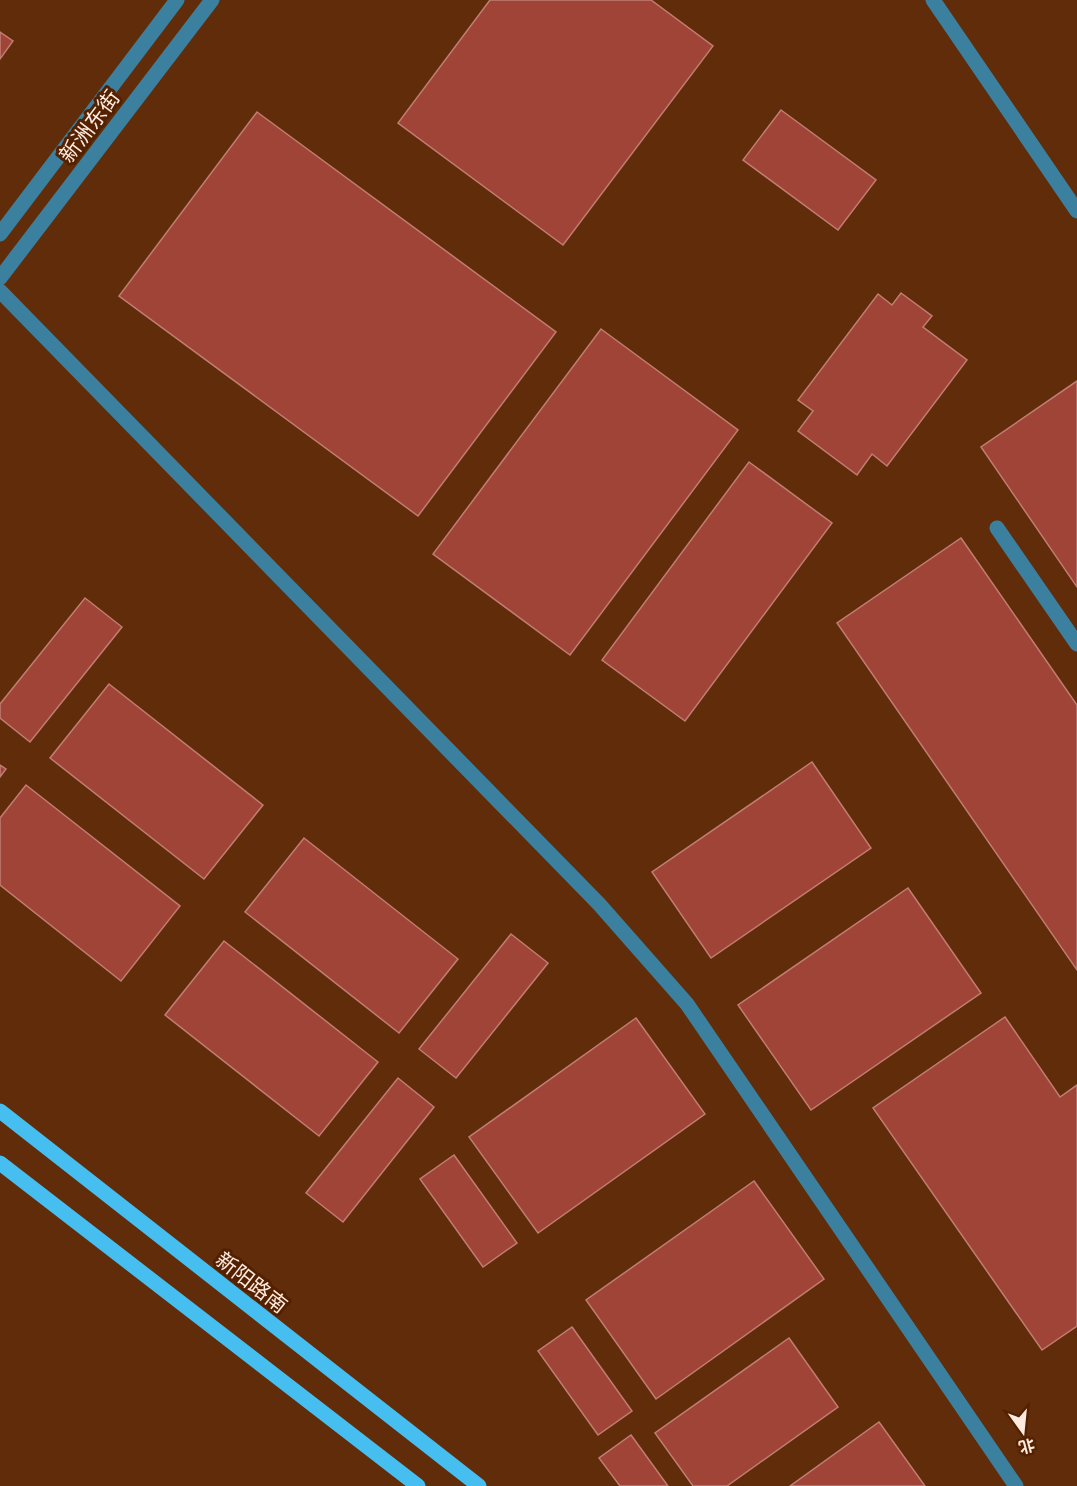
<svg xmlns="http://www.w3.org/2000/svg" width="1077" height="1486" font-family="Quicksand,'Noto Sans SC',sans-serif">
<rect width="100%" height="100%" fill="#602c09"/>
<g fill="#a04438" stroke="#c27d73" stroke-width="1.5">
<polygon points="490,0 651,0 713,46 563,245 398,123"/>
<polygon points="0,32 13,41 0,59"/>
<polygon points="781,110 876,180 838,230 743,160"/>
<polygon points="257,112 556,332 418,516 119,296"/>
<polygon points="901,293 932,316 923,327 967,360 887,466 872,454 857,475 798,431 813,411 798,400 878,294 892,305"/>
<polygon points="601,329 738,430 570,655 433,554"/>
<polygon points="1077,381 1077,587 981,447"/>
<polygon points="749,462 832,523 685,721 602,660"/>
<polygon points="961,538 1077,705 1077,970 837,623"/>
<polygon points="85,598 122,627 30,742 0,718 0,704"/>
<polygon points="109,684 263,805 204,879 50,758"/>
<polygon points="812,762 871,848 711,958 652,872"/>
<polygon points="0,765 6,769 0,777"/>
<polygon points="26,785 180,906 121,981 0,885 0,818"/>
<polygon points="304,838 458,959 399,1033 245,912"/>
<polygon points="908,888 981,993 811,1110 738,1005"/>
<polygon points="511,934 548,963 456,1078 419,1049"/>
<polygon points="224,941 378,1062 319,1136 165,1015"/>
<polygon points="1005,1017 1060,1097 1077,1085 1077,1326 1042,1350 873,1108"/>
<polygon points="636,1018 705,1114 538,1233 469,1137"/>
<polygon points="398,1078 434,1107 343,1222 306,1193"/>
<polygon points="454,1155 517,1243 483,1267 420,1179"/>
<polygon points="754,1181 824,1279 656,1399 586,1300"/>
<polygon points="572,1327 632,1411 598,1435 538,1351"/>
<polygon points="789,1338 838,1407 727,1486 693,1486 655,1433"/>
<polygon points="879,1422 925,1486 790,1486"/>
<polygon points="631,1435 668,1486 620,1486 599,1458"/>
</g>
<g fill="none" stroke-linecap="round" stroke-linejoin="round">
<g stroke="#3b809e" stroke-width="15">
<polyline points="933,0 1077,211"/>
<polyline points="0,234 177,0"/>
<polyline points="0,278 212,0"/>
<polyline points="0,291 599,904 687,1004 1016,1486"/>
<polyline points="997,528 1077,644"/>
</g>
<g stroke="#46bef0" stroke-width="15">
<polyline points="0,1111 479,1486"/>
<polyline points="0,1163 418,1486"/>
</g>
</g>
<g text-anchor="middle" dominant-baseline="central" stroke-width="6" stroke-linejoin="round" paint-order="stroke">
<g font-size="21" fill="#feeadf" stroke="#542100">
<text transform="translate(89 126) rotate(-53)">新洲东街</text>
<text transform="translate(252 1282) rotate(38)">新阳路南</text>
</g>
</g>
<g transform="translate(1023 1432) rotate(165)" stroke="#542100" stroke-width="4.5" paint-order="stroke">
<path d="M0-4.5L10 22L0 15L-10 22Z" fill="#feeadf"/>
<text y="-9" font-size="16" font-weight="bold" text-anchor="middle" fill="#feeadf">北</text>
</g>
</svg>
